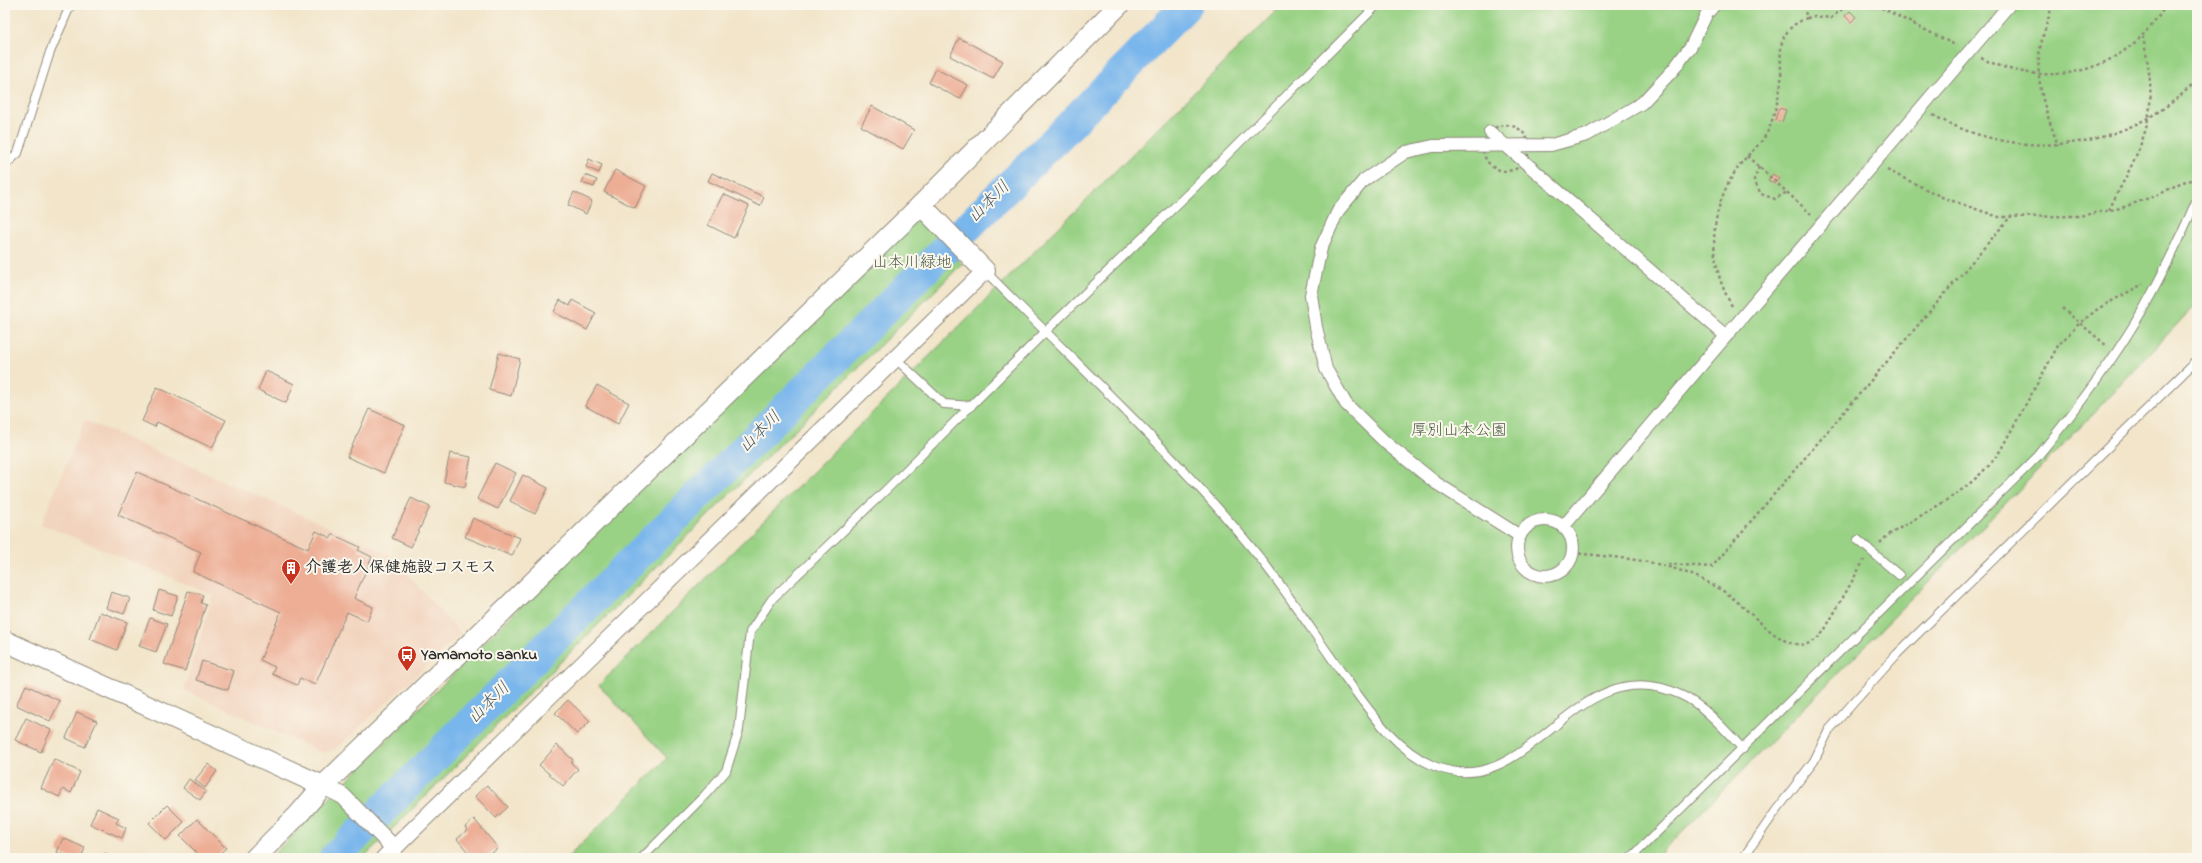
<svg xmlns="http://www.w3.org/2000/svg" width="2202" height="863" font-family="'Indie Flower','Klee One',sans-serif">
<rect width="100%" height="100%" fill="#fbf7ec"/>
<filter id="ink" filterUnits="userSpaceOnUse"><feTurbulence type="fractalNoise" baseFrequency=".025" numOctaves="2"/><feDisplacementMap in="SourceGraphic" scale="8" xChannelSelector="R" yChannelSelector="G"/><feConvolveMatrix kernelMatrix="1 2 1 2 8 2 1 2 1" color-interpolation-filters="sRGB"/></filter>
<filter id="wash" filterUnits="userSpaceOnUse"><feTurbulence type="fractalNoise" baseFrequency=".012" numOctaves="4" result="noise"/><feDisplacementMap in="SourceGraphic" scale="16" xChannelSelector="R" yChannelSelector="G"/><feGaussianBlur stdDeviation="0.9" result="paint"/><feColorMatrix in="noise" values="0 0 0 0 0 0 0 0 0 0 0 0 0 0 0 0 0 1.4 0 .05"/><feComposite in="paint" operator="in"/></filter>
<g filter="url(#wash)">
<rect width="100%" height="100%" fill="#f2e5ca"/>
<polygon fill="#f2d4be" points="85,420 388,553 461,634 337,748 323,753 184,690 213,595 41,524"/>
<g fill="#99d285" stroke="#627e58">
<polygon points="1282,5 2197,5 2197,303 2070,438 1656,858 567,858 667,758 599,685"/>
<polygon points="913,212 962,264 363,858 270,858"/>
</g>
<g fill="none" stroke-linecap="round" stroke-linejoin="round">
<polyline stroke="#79b6ec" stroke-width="31" points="334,858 1064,131 1187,5"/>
</g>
<g id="blocks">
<g fill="#edae95">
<polygon points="1827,5 1839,5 1828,9"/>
<polygon points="1850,11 1856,17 1851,22 1845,16"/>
<polygon points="959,38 1003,61 993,79 950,56"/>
<polygon points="936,69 968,85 960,99 929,83"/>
<polygon points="872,106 914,130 903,149 861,126"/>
<polygon points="1779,108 1786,110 1782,122 1775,120"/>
<polygon points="589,159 602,165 599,173 586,167"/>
<polygon points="615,170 646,186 635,208 604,192"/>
<polygon points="712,173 764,197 760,206 708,181"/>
<polygon points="1773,174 1779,179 1774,184 1768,180"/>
<polygon points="585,175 597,180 594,187 582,183"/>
<polygon points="574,192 592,201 586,214 568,205"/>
<polygon points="723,194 749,206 734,238 708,225"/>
<polygon points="560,300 570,306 572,300 596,313 587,330 554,312"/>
<polygon points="499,353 520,359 511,396 489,390"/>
<polygon points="266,371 294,384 286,403 258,390"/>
<polygon points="597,385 629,403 618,424 585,406"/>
<polygon points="157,387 226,420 212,448 157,422 155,427 142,421"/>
<polygon points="369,409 405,425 384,473 347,457"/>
<polygon points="450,453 471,457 465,487 444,482"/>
<polygon points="495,463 516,473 498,509 477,499"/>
<polygon points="137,472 308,549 316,531 331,538 332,534 360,547 358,550 372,557 354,598 373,607 367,621 347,612 315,685 300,678 297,685 272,674 275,667 260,660 281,612 193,572 201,552 118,515"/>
<polygon points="523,475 548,488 535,514 510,501"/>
<polygon points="411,498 430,507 411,547 392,538"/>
<polygon points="473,518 520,538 512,556 465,537"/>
<polygon points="159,590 178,596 171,616 153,610"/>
<polygon points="188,591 203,595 201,603 206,605 185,671 164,664"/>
<polygon points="111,592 130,598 124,614 106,608"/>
<polygon points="100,612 127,622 117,650 90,639"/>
<polygon points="150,618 167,624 156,652 139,646"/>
<polygon points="202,661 234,671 228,690 196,680"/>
<polygon points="26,685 60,701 50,721 16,705"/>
<polygon points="568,700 590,721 577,734 555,713"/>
<polygon points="77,712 97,721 85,747 66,738"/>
<polygon points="26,718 51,730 41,752 15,740"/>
<polygon points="557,745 573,760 571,763 578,769 563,786 539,765"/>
<polygon points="54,759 80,772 71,793 63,789 59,797 41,788"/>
<polygon points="208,764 217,771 205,788 195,780"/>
<polygon points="189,779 206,791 200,800 183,788"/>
<polygon points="487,785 508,807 496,818 475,796"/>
<polygon points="167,805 184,822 166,840 149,823"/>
<polygon points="97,808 119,818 116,823 126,828 122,838 90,824"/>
<polygon points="197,819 226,848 215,858 202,858 180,836"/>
<polygon points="474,819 498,848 486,858 473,858 457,839 467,830 465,827"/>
<polygon points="63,838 85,848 81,858 70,858 57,852"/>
<polygon points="105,853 114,858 102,858"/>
</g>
</g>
</g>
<g filter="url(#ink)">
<use href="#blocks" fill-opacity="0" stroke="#8e887a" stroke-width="1"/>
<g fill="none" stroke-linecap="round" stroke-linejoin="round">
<defs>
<g id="service">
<polyline points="5,165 18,153 50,52 70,6"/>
<path d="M985 271C1077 365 1177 455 1260 558 1291 597 1318 640 1347 680 1371 713 1396 750 1434 766 1531 806 1574 645 1681 695 1705 706 1725 730 1743 749"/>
<polyline points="895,358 944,404 971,406"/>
<polyline points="1858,540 1899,575"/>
<polyline points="642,858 705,795 726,771 739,730 750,632 772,599 888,488 1045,332 1194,188 1377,5"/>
<path d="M1631 858 2038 456C2070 417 2101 377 2128 334 2155 292 2177 245 2197 199"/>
<polyline points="1743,858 1775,812 1814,761 1829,730 1897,654 2197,360"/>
</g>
<g id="pedestrian">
<polyline points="1490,132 1726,336"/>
<circle cx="1545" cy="548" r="28"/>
<polyline points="1563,527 2009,5"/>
<polyline points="1520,536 1436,483 1386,443 1346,404 1326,369 1316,327 1311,295 1321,248 1338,211 1364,180 1406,152 1433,146 1551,145 1587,135 1642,103 1673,70 1691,46 1706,15 1714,5"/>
</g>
<g id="minor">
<polyline points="323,786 343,796 394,848"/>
<polyline points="384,858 985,271"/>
</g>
<g id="tertiary">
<polyline points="921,205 985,271"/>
<polyline points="5,641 323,786"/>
<polyline points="255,858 298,815 323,786 921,205 1119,5"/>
</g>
</defs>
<use href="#service" stroke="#8e887a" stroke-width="10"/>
<use href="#pedestrian" stroke="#8e887a" stroke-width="14"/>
<use href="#minor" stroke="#8e887a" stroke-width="18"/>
<use href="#tertiary" stroke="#8e887a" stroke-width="22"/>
<g stroke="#8e887a" stroke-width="2.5" stroke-dasharray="3 3" stroke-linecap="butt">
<polyline points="1876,5 1957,46"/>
<path d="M2052 5C2048 22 2041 39 2039 56 2036 88 2048 116 2058 146"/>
<polyline points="1807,18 1814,16 1831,18 1847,5"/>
<path d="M1981 58C2051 92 2126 72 2166 5"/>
<path d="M1933 115C2019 164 2128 152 2197 80"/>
<circle cx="1506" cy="148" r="23"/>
<polyline points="1747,156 1811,214"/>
<polyline points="1759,167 1754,180 1761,194 1775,199 1787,192"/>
<polyline points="1887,170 1944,198 1999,217 2079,216 2121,208 2160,194 2182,182 2197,179"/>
<path d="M2109 210C2125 177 2148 141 2150 104 2152 82 2147 59 2143 37"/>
<path d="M1732 306C1707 263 1708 211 1737 169 1746 154 1764 144 1770 126 1775 112 1779 97 1781 82 1782 69 1778 49 1784 37 1789 27 1797 22 1807 18L1803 5"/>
<polyline points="2062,308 2107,346"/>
<path d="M1880 543 1887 536C1926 511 1973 491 2000 451L2059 344 2080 323 2099 308 2143 284"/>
<path d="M1573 553C1631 559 1675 560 1726 593 1745 606 1771 637 1791 643 1806 647 1815 643 1824 631L1864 560"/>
<polyline points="1668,564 1712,567 2011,216"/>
</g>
<use href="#service" stroke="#fff" stroke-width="8"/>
<use href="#pedestrian" stroke="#fff" stroke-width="12"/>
<use href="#minor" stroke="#fff" stroke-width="16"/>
<use href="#tertiary" stroke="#fff" stroke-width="20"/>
</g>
</g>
<defs>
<symbol id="building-pin" viewBox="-11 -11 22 30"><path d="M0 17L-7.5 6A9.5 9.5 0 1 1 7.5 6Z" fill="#c8321e" stroke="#fbf7ec"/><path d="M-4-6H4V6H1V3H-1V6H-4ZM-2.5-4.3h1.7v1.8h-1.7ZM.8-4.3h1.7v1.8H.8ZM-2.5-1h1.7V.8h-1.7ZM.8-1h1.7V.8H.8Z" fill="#fff"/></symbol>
<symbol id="bus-pin" viewBox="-11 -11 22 30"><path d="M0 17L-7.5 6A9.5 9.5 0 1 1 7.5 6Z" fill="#c8321e" stroke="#fbf7ec"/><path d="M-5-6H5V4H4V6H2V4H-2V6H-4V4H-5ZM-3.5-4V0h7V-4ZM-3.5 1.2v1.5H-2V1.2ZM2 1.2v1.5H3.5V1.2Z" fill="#fff"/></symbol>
</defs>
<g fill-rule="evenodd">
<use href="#building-pin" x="280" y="557" width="22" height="30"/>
<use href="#bus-pin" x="396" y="644" width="22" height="30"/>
</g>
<g text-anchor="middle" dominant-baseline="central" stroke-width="4" stroke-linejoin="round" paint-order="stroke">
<g font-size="16" fill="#4c5d46" stroke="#fbf7ec">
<text x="912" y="263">山本川緑地</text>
<text x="1459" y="431">厚別山本公園</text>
</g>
<g font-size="16" font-weight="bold" fill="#2b2b2b" stroke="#fbf7ec" text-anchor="start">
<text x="305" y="568">介護老人保健施設コスモス</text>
<text x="421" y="655">Yamamoto sanku</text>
</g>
<g font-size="17" font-style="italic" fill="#425565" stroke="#fbf7ec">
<text transform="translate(989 202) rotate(-45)">山本川</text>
<text transform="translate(760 432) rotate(-45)">山本川</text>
<text transform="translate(489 703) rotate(-45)">山本川</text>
</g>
</g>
<rect width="2202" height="863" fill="none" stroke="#fbf7ec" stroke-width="20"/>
</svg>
